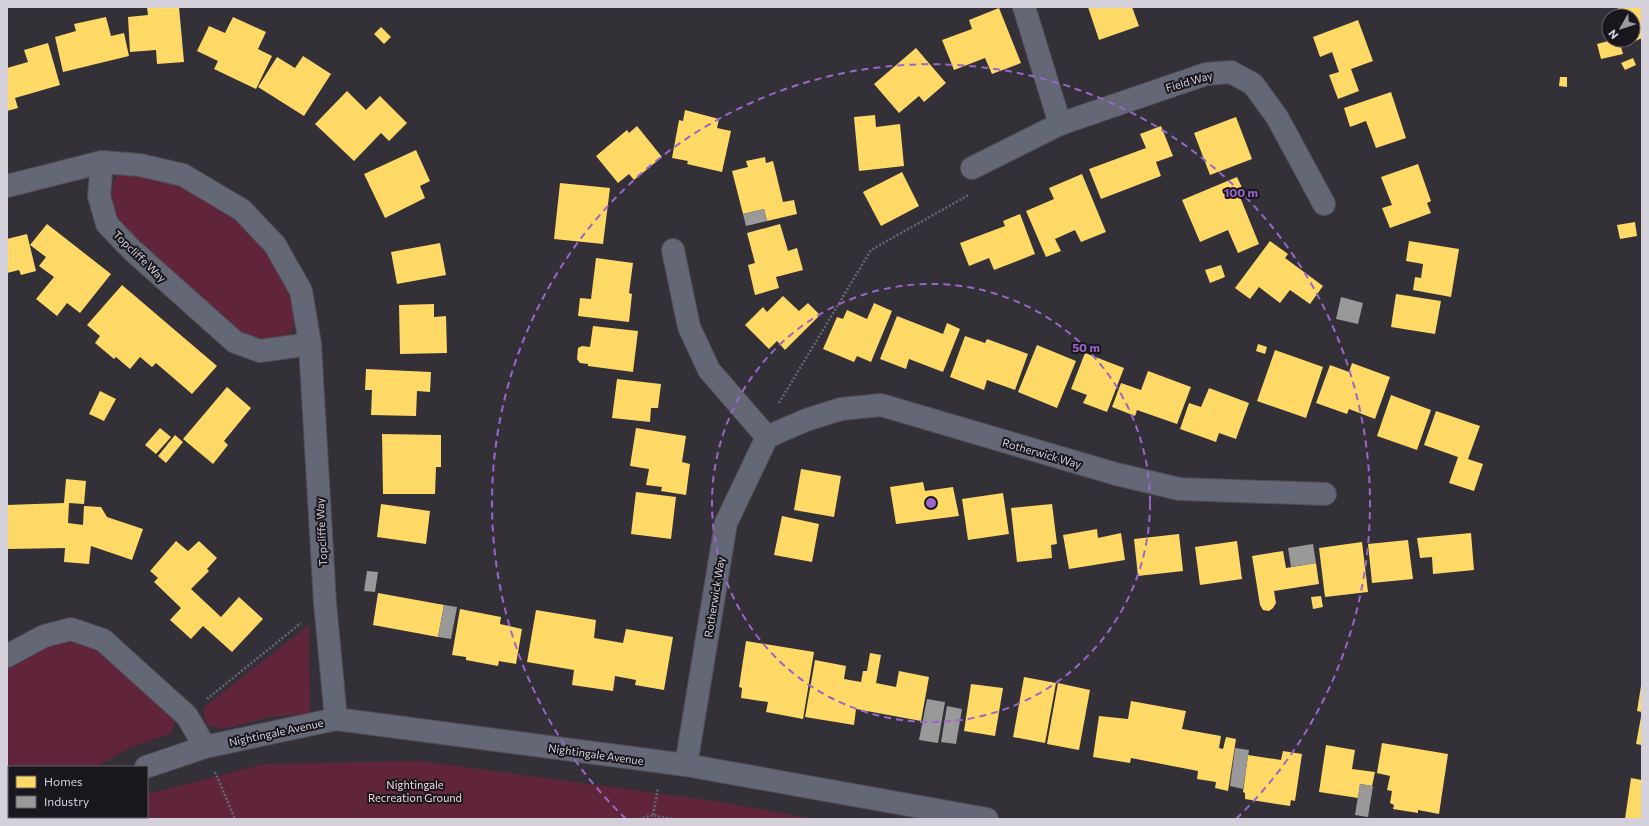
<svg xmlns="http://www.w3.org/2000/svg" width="1649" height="826" font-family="Commissioner,sans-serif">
<rect width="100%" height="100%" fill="#333038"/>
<g fill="#61253b">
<path d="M118 173 166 176 238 214 270 251 295 294 294 328 288 335 258 342 237 335 116 220C109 198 107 194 118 173Z"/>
<polygon points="309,625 310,714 274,716 222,729 206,724 203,708"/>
<polygon points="44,639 99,642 176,715 172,733 130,748 95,767 9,767 8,814 7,661"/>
<polygon points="419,761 714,801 814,819 103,819 107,817 147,817 147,794 265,764"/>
</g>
<g fill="#ffd966">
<polygon points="147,7 179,7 184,62 157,64 156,50 130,52 128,17 148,15"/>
<polygon points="1088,7 1132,7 1139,26 1099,40"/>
<polygon points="1621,7 1642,7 1642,38 1629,44 1627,40 1633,40 1633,16 1616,16 1613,11"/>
<polygon points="999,8 1021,63 992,74 985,58 954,70 942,40 972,29 969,20"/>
<polygon points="106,17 111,36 124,33 129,56 63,72 55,37 76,31 74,24"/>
<polygon points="233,17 266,32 258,49 272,56 256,89 214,69 218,61 197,51 209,26 225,33"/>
<polygon points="1358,20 1373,61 1351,69 1359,91 1338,99 1329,75 1339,72 1332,52 1320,57 1313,37"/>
<polygon points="381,27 391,37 384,44 374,34"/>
<polygon points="1612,40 1619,40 1623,54 1601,59 1597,44"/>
<polygon points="48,43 60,85 15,98 18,108 7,111 7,68 28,62 24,50"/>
<polygon points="916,48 946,83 924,102 919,96 899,113 874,84"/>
<polygon points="303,56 331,74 304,116 258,87 277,57 295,68"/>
<polygon points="1633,58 1636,65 1625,70 1621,63"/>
<polygon points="1560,77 1567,77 1567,87 1559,86"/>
<polygon points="347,91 366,110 380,96 407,123 389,141 381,133 354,161 315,124"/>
<polygon points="1391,92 1406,138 1376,148 1366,121 1350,127 1344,108"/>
<polygon points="685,110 719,119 717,128 731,131 722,172 687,164 688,161 672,158 679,120 683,121"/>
<polygon points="875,115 876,127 900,124 904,166 859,171 854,117"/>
<polygon points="1236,117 1252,159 1210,175 1194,133"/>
<polygon points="637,126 662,157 634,180 629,174 618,183 596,156 627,130 629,133"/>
<polygon points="1161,126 1173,156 1156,162 1161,176 1101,199 1089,169 1146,148 1140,134"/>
<polygon points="416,150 430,181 420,186 425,198 385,218 364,174"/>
<polygon points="765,157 766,163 773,161 783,202 794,200 797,214 767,221 764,209 743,214 732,171 748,167 746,161"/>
<polygon points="1418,164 1431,201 1427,203 1431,213 1390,228 1382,208 1392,205 1381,177"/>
<polygon points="902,172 919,206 881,226 863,192"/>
<polygon points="1082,174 1106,232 1081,242 1075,230 1055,239 1061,251 1046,257 1026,211 1054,199 1049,188"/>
<polygon points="1237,177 1245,194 1240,197 1259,244 1238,253 1228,230 1200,242 1182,200"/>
<polygon points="560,183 610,188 603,244 554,239"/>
<polygon points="1020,214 1035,254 994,270 989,258 969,266 960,243 1005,226 1003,221"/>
<polygon points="1635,222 1637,236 1620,239 1617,225"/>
<polygon points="47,224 111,274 80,313 67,303 57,316 36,299 54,277 39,266 46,257 30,245"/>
<polygon points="780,224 788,251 797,248 803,270 776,277 779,288 755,295 748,265 755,263 747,233"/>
<polygon points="27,234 36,271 21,275 19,270 7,273 7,239"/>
<polygon points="1270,241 1288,254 1285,258 1323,286 1310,304 1290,290 1280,303 1259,287 1250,299 1235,288"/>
<polygon points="1409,241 1459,249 1451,297 1413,290 1415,277 1421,278 1423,264 1406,261"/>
<polygon points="440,243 446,275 397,284 391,252"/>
<polygon points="596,258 633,263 629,293 632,294 629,322 578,316 580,298 591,299"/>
<polygon points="1221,265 1225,277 1210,283 1205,270"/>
<polygon points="122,285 217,366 192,394 156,363 152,367 140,357 130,369 116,357 114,359 95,343 100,336 87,325"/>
<polygon points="1396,294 1441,301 1435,334 1391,327"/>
<polygon points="783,296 799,311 808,303 820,315 785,350 777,341 769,349 745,325 763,307 767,312"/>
<polygon points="874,303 892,311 871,362 857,356 854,362 823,349 837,317 843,319 847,310 867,319"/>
<polygon points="434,304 434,317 446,316 447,353 400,354 399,305"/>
<polygon points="897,316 943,334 947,323 960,329 943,372 909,359 906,369 880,359"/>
<polygon points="593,326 638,331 633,372 588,366 588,364 580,363 577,359 578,348 582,346 590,347"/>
<polygon points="965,336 985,343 987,339 1028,354 1015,390 987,380 984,390 950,377"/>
<polygon points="1258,344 1267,347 1265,354 1256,351"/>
<polygon points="1037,345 1076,361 1057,408 1018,392"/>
<polygon points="1275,350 1323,367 1306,418 1257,401"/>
<polygon points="1085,353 1124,368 1107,412 1083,403 1087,395 1071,389"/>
<polygon points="1352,363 1390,377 1375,419 1349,409 1347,414 1316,403 1330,365 1349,372"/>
<polygon points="366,369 431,372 430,392 417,391 416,416 371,415 372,390 365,390"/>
<polygon points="1148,371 1191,387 1177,424 1137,410 1135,416 1112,407 1121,383 1141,390"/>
<polygon points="617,379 661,384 658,408 651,408 650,422 612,418"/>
<polygon points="227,387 251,408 224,441 228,445 213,464 183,439"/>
<polygon points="1209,388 1249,403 1236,439 1219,433 1216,442 1180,429 1189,403 1201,407"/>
<polygon points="100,391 116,399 104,421 89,414"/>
<polygon points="1391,395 1431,410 1417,450 1377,436"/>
<polygon points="1436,411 1480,426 1468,459 1483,464 1474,491 1449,483 1458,457 1424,445"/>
<polygon points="160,428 171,437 156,454 145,445"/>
<polygon points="636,428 686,436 682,462 690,464 686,495 661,491 662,487 646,485 649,469 630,466"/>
<polygon points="382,434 441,435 441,467 436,467 435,494 383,494"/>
<polygon points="175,435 183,442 166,463 158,456"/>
<polygon points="801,469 841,476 834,517 794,510"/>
<polygon points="66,479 86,481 84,504 69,503 68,523 83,525 84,506 101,507 107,517 143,529 132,560 91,546 89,564 64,562 65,548 8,549 7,505 64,503"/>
<polygon points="923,482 925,491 953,487 959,516 896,524 890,487"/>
<polygon points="636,492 676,497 671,539 631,534"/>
<polygon points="1003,493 1009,534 968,540 962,499"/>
<polygon points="381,504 430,511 426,544 377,537"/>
<polygon points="1052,504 1057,544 1051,545 1052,558 1017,562 1011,508"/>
<polygon points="782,516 819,524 812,562 774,555"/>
<polygon points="1097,529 1098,538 1121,533 1125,560 1069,569 1063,535"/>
<polygon points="1471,533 1474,570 1433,574 1432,557 1420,558 1417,538"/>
<polygon points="1179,534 1183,571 1138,576 1134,539"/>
<polygon points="1408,540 1413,579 1372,583 1368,544"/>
<polygon points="176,541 188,551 199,541 217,558 207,569 209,571 191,589 221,617 239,597 263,619 232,652 203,626 191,639 170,620 181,608 154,582 158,578 150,571"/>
<polygon points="1237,541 1242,579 1200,585 1195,547"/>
<polygon points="1362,542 1368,592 1325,597 1319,548"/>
<polygon points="1283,551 1286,568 1316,563 1319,584 1274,591 1276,603 1273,608 1269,611 1263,610 1260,605 1252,556"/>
<polygon points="378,593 444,605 438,637 373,625"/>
<polygon points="1321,596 1323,607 1313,609 1311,597"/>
<polygon points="460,609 501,617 500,624 522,629 516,664 499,661 498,666 466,660 466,657 452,655"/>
<polygon points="536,610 596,620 594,638 623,643 626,629 673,637 664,690 635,685 636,680 615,676 613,691 572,685 574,670 527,662"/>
<polygon points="746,641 814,652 803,719 766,712 768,702 741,698 742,688 739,687"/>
<polygon points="870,653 881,655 876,683 896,687 899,671 929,677 921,721 856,709 854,725 805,717 815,660 846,666 844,679 861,682 863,671 867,671"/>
<polygon points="1024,677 1056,683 1045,743 1013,737"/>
<polygon points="1058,683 1090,690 1079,750 1047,744"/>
<polygon points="971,684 1003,688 995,736 964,731"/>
<polygon points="1641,686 1642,686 1642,712 1637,711"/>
<polygon points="1131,701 1186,711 1182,729 1221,736 1219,748 1223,749 1226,737 1236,739 1228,791 1215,788 1216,782 1197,779 1198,771 1131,758 1130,763 1093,757 1099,716 1128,719"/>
<polygon points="1641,717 1642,717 1642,745 1636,744"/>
<polygon points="1382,743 1448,754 1439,814 1418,810 1418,813 1393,809 1394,805 1390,803 1392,791 1387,790 1390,776 1377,773"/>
<polygon points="1326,745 1355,750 1352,769 1375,772 1372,786 1360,784 1358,798 1319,792"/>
<polygon points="1283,751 1302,754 1295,801 1291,800 1290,806 1245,799 1245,793 1243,792 1248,755 1281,760"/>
<polygon points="1631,778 1642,780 1642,819 1625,819"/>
</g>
<g fill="#999">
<polygon points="764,209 767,221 746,226 743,214"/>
<polygon points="1341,297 1363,303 1358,324 1336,319"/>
<polygon points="1313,544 1316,563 1291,567 1288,548"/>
<polygon points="367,571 378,572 375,592 364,591"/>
<polygon points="444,605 457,607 451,639 438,637"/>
<polygon points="927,699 945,702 938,743 919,740"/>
<polygon points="947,706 962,709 956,744 941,742"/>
<polygon points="1235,748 1249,750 1243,789 1230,786"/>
<polygon points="1360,784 1373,786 1368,817 1355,815"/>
</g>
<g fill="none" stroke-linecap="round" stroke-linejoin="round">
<defs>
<g id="street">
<polyline points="1024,7 1060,124"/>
<polyline points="102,162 99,196 107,224 132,250 235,342 260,351 310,344"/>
<polyline points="972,168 1060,124 1206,74 1231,72 1253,84 1277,117 1324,204"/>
<polyline points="7,186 102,162 140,165 183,175 242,210 275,245 301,291 310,344 325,603 336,719"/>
<polyline points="673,250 689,327 709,370 767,437"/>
<polyline points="7,656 44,636 71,629 103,640 187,716 205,747"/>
<polyline points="686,765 726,523 767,437 806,420 841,409 881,405 1116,474 1179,489 1325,494"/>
<polyline points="146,767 205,747 336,719 686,765 987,819"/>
<polyline points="45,819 48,817"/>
</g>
</defs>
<use href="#street" stroke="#504e54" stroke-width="24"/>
<g stroke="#666774" stroke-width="2.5" stroke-dasharray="2 2" stroke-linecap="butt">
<polyline points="779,403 871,250 967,196 968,194"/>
<polyline points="207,699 301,623"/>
<polyline points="215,772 235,819"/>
<polyline points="653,815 658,788"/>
<polyline points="138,817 139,819"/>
<polyline points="639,819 653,815 672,819"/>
</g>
<use href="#street" stroke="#636776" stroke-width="22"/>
</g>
<g fill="none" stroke="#9a66c8" stroke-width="2" stroke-dasharray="7 5">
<circle cx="931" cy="503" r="219"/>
<path d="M626 819A439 439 0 1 1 1236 819"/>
</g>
<g text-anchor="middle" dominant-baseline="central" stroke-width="4" stroke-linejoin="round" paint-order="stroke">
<g font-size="11" fill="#d4d1da" stroke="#19171d">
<text transform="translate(1189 81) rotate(-16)">Field Way</text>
<text transform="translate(140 256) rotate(44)">Topcliffe Way</text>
<text transform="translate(1042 453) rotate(16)">Rotherwick Way</text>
<text transform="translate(321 532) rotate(-93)">Topcliffe Way</text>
<text transform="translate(714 597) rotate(-81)">Rotherwick Way</text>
<text transform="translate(276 732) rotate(-12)">Nightingale Avenue</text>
<text transform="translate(596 754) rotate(8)">Nightingale Avenue</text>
</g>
<g font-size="11" fill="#f0d6dc" stroke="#19171d">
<text x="415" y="784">Nightingale<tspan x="415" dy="13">Recreation Ground</tspan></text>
</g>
</g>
<circle cx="931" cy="503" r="6" fill="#9a66c8" stroke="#19171d" stroke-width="2"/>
<g font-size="12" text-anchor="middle" font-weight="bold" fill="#9a66c8" stroke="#19171d" stroke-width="4" stroke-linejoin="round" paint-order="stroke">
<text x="1241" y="197">100 m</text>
<text x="1086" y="352">50 m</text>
</g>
<rect width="1649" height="826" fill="none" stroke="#d4d1da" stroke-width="16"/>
<rect x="8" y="766" width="140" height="52" fill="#19171d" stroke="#646169"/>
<rect x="16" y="776" width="20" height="12" fill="#ffd966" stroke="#646169"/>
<text x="44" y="786" font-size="12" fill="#d4d1da">Homes</text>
<rect x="16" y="796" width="20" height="12" fill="#999999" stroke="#646169"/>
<text x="44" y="806" font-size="12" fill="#d4d1da">Industry</text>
<g transform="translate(1621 28) rotate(231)"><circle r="19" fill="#19171d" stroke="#646169"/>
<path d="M0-3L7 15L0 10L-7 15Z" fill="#9c99a1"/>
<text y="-6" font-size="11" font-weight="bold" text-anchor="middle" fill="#d4d1da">N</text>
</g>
</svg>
